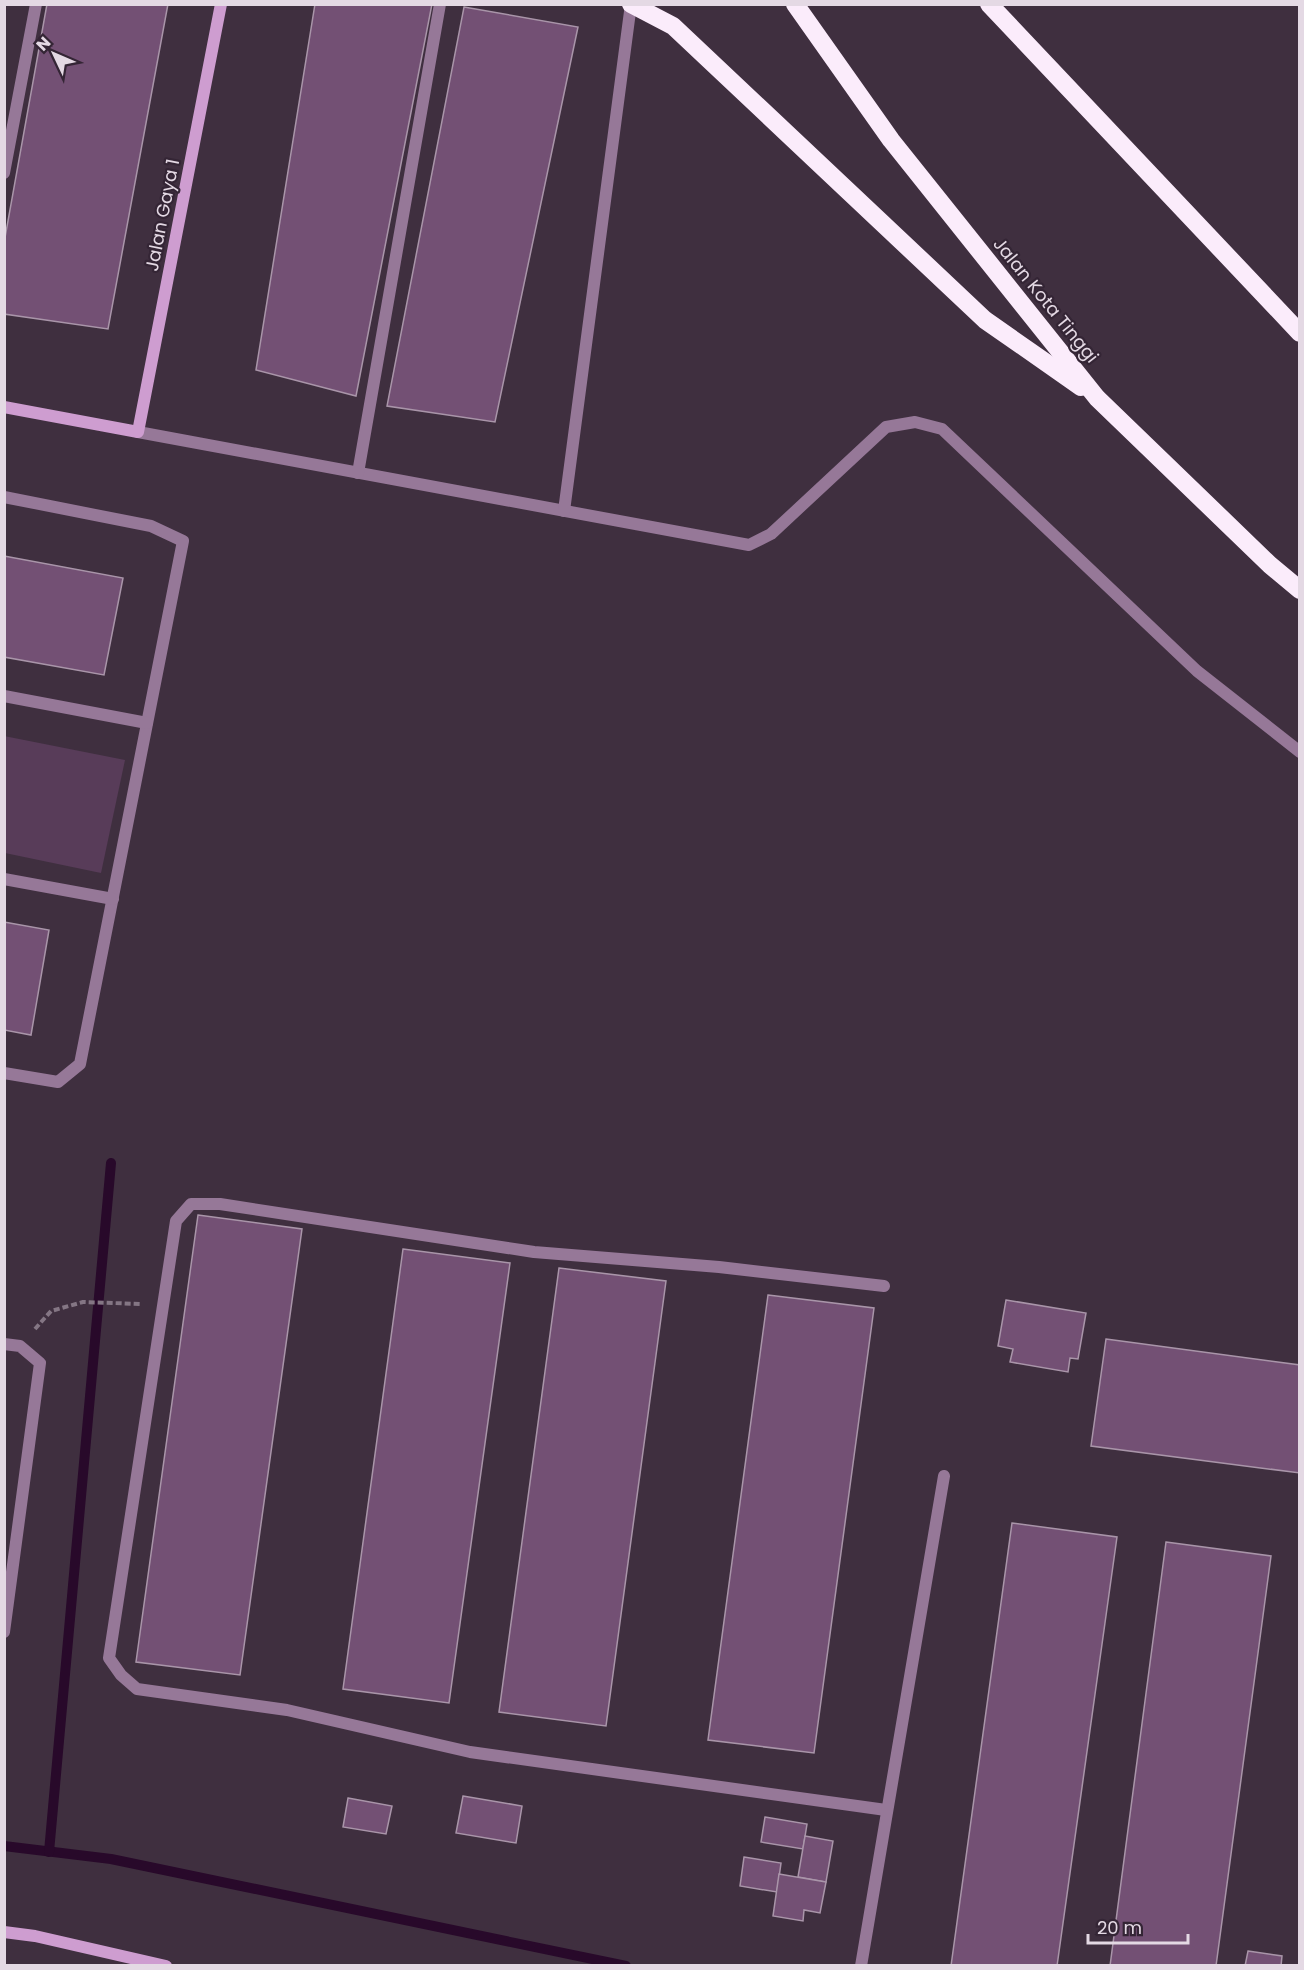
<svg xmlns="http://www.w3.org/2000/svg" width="1304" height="1970" font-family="Poppins,sans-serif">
<rect width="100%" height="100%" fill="#3f2f3f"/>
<polygon fill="#583c59" points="4,736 125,760 101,873 5,853"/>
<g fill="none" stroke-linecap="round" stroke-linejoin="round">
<g stroke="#28092a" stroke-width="10">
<polyline points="4,1846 111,1859 626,1966"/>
<polyline points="49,1852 111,1163"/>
</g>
</g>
<g fill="#735074" stroke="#a995a9" stroke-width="1.5">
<polygon points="47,4 168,4 108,329 4,314 4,243"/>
<polygon points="315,4 432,4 356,396 256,370"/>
<polygon points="464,7 578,27 495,422 387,406"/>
<polygon points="4,556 123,578 104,675 4,657"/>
<polygon points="4,922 49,930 31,1035 4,1030"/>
<polygon points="198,1215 302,1229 240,1675 136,1662"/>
<polygon points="403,1249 510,1263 449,1703 343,1689"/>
<polygon points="559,1268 666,1281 606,1726 499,1712"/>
<polygon points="768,1295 874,1308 814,1753 708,1740"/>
<polygon points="1006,1300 1086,1313 1078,1359 1070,1358 1068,1372 1010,1362 1013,1349 998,1346"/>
<polygon points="1106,1339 1300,1365 1300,1473 1091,1446"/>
<polygon points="1012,1523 1117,1537 1057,1966 951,1966"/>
<polygon points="1166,1542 1271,1556 1216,1966 1110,1966"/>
<polygon points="463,1796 522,1806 516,1843 456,1833"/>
<polygon points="348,1798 392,1806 386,1834 343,1827"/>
<polygon points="765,1817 807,1824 803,1849 761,1842"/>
<polygon points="805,1836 833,1841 826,1882 798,1877"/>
<polygon points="744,1857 781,1863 777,1892 740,1886"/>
<polygon points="779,1874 826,1882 820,1913 804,1910 803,1921 773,1916"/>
<polygon points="1248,1951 1282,1956 1281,1966 1245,1966"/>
</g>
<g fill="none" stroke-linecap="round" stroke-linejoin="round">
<polyline stroke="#847684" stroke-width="4" stroke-dasharray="6 3" stroke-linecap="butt" points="35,1329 51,1311 83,1302 141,1304"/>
<g stroke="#967898" stroke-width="12">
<polyline points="4,173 36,4"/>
<polyline points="138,432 749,545 771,534 886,427 915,422 942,429 1197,671 1300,752"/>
<polyline points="358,473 440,4"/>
<polyline points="4,497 151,526 183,541 80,1064 58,1082 4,1073"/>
<polyline points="564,511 631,4"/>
<polyline points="4,696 147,723"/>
<polyline points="4,879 113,899"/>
<polyline points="884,1286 719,1267 534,1252 220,1204 191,1204 176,1221 109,1658 121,1675 137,1689 287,1710 470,1752 886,1810"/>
<polyline points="861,1966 944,1476"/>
</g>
<polyline stroke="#967898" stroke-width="12" points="4,1344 20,1346 40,1363 4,1632"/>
<g stroke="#ce9dd0" stroke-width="12">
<polyline points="4,407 138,432 221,4"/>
<polyline points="4,1932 35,1936 166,1966"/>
</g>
<g stroke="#fbecfb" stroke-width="18">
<polyline points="631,4 673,26 985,320 1081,387"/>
<polyline points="795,4 891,140 1097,398 1270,565 1300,590"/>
<polyline points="989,4 1300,333"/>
</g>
</g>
<g text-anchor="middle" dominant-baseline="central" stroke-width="4.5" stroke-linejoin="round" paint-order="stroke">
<g font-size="18" fill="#e4d9e4" stroke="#342535">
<text transform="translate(162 215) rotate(-79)">Jalan Gaya 1</text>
<text transform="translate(1046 300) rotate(51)">Jalan Kota Tinggi</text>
</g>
</g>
<rect width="1304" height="1970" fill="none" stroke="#e4d9e4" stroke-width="12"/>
<g transform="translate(54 54) rotate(314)" stroke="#342535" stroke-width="4.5" paint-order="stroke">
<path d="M0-4.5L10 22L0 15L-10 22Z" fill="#e4d9e4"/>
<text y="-9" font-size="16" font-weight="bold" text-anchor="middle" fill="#e4d9e4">N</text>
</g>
<path d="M1088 1934v9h100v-9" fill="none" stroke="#e4d9e4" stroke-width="3"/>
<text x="1097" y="1934" font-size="18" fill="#e4d9e4" stroke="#342535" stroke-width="4.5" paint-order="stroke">20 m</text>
</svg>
